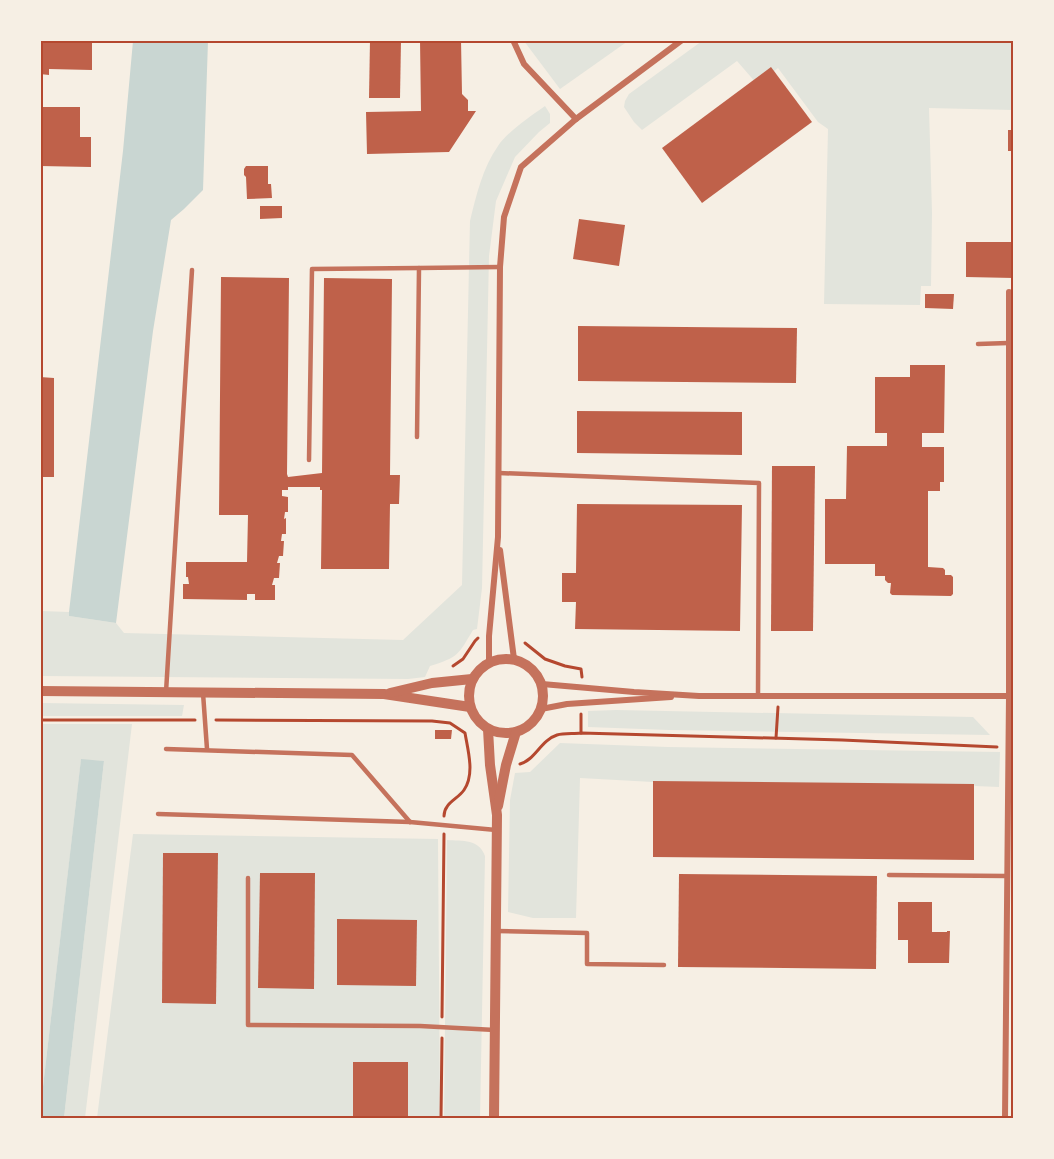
<svg xmlns="http://www.w3.org/2000/svg" width="1054" height="1159" font-family="'Golos Text',sans-serif">
<rect width="100%" height="100%" fill="#f6efe4"/>
<g fill="#e2e4dc">
<polygon points="524,41 628,41 560,89"/>
<polygon points="702,41 1013,41 1013,110 929,108 932,213 931,286 921,286 920,305 824,304 828,129 818,122 778,68 757,84 737,61 642,130 634,122 624,107 625,101 629,94"/>
<path d="M545 106 550 114V123L539 132 515 157 496 201 489 256 482 588 477 629 473 630C458 655 459 657 430 666L425 677 408 679 41 676V611L69 612V616L116 623 124 633 403 640 462 585 470 221C476 196 483 167 498 146 506 133 532 115 545 106Z"/>
<polygon points="41,703 184,705 182,716 41,716"/>
<polygon points="616,710 973,717 990,735 669,730 588,727 588,711"/>
<polygon points="41,724 132,724 85,1118 64,1118 104,761 81,760 41,1104"/>
<polygon points="560,743 668,747 1000,752 999,787 975,786 974,785 653,782 580,778 576,918 533,918 508,912 510,800 515,773 530,772"/>
<polygon points="133,834 438,839 440,1118 97,1118"/>
<path d="M447 840C463 841 479 839 485 856L480 1118H444Z"/>
</g>
<g fill="#c9d6d2">
<polygon points="133,41 208,41 203,190 184,209 171,220 153,331 116,623 69,616 69,612 123,151"/>
<polygon points="81,759 104,761 64,1118 41,1118 41,1104"/>
</g>
<g fill="#bf614a">
<polygon points="40,40 92,40 92,70 49,69 49,75 40,74"/>
<polygon points="370,40 401,40 400,98 369,98"/>
<polygon points="420,40 461,40 462,94 468,100 468,111 476,111 449,152 367,154 366,112 421,111"/>
<polygon points="771,67 812,122 702,203 662,148"/>
<polygon points="40,107 80,107 80,137 91,137 91,167 40,166"/>
<rect x="1008" y="130" width="6" height="21"/>
<polygon points="246,166 268,166 268,184 271,184 272,198 247,199 246,177 244,175 244,169"/>
<polygon points="260,206 282,206 282,218 260,219"/>
<polygon points="579,219 625,225 619,266 573,259"/>
<polygon points="966,242 1014,242 1014,278 966,277"/>
<polygon points="221,277 289,278 287,474 288,477 322,473 324,278 392,279 390,475 400,475 399,504 390,504 389,569 321,569 322,490 320,490 320,487 288,487 288,490 282,490 282,496 288,497 288,512 285,512 284,519 286,518 286,534 282,534 281,541 284,541 283,556 279,556 277,563 280,563 279,578 274,578 272,585 275,585 275,600 255,600 255,594 247,594 247,600 183,599 183,584 189,584 188,577 186,577 186,562 247,562 248,515 219,515"/>
<polygon points="925,294 954,294 953,309 925,308"/>
<polygon points="578,326 797,328 796,383 578,381"/>
<polygon points="910,365 945,365 944,433 922,433 922,447 944,447 944,482 940,482 940,491 928,491 928,567 943,568 945,570 945,575 951,575 953,577 953,594 951,596 892,595 890,593 891,583 888,583 885,580 885,576 875,576 875,564 825,564 825,499 846,499 847,446 887,446 887,433 875,433 875,377 910,377"/>
<polygon points="40,377 54,378 54,477 40,477"/>
<polygon points="577,411 742,412 742,455 577,453"/>
<polygon points="772,466 815,466 813,631 771,631"/>
<polygon points="577,504 742,505 740,631 575,629 576,602 562,602 562,573 576,573"/>
<polygon points="435,730 452,730 451,739 435,739"/>
<polygon points="653,781 974,784 974,860 653,857"/>
<polygon points="163,853 218,853 216,1004 162,1003"/>
<polygon points="260,873 315,873 314,989 258,988"/>
<polygon points="679,874 877,876 876,969 678,967"/>
<polygon points="898,902 932,902 932,932 947,932 947,931 950,931 949,963 908,963 908,940 898,940"/>
<polygon points="337,919 417,920 416,986 337,985"/>
<rect x="353" y="1062" width="55" height="56"/>
</g>
<g fill="none" stroke-linecap="round" stroke-linejoin="round">
<g stroke="#b5482f" stroke-width="3">
<polyline points="525,643 545,659 565,666 581,669 582,677"/>
<polyline points="453,666 463,659 475,641 478,638"/>
<polyline points="40,720 195,720"/>
<path d="M216 720 432 721 450 723 465 733C468 751 475 774 464 790 458 799 444 803 444 816"/>
<polyline points="581,733 581,714"/>
<polyline points="776,738 778,707"/>
<path d="M520 764C535 760 541 740 557 735 564 733 574 734 581 733L842 740 997 747"/>
<polyline points="442,1017 444,834"/>
<polyline points="441,1118 442,1038"/>
</g>
<g stroke="#c5725c" stroke-width="4.5">
<polyline points="978,344 1008,343"/>
<polyline points="417,437 419,268 500,267"/>
<polyline points="309,460 312,269 419,268"/>
<polyline points="499,473 759,483 758,696"/>
<polyline points="166,692 192,270"/>
<polyline points="203,693 207,749"/>
<polyline points="166,749 352,755 410,822"/>
<polyline points="158,814 410,822 496,830"/>
<polyline points="889,875 1007,876"/>
<polyline points="248,878 248,1025 420,1026 495,1030"/>
<polyline points="496,931 587,933 587,964 664,965"/>
</g>
<g stroke="#c5725c" stroke-width="6">
<polyline points="513,40 524,64 576,119"/>
<polyline points="500,550 514,659"/>
<polyline points="489,662 489,636 498,537 500,267 504,217 521,167 576,119 682,40"/>
<polyline points="542,684 634,692 699,696 1014,696"/>
<polyline points="541,709 567,704 671,697"/>
<polyline points="1005,1118 1009,696 1009,292"/>
</g>
<g stroke="#c5725c" stroke-width="10">
<circle cx="506" cy="696" r="37"/>
<polyline points="40,691 384,694 470,707"/>
<polyline points="390,693 432,683 472,679"/>
<polyline points="488,729 490,765 497,815 494,1118"/>
<polyline points="498,806 506,765 516,732"/>
</g>
</g>
<rect width="1054" height="1159" fill="none" stroke="#f6efe4" stroke-width="84"/>
<rect x="42" y="42" width="970" height="1075" fill="none" stroke="#b5482f" stroke-width="2"/>
</svg>
